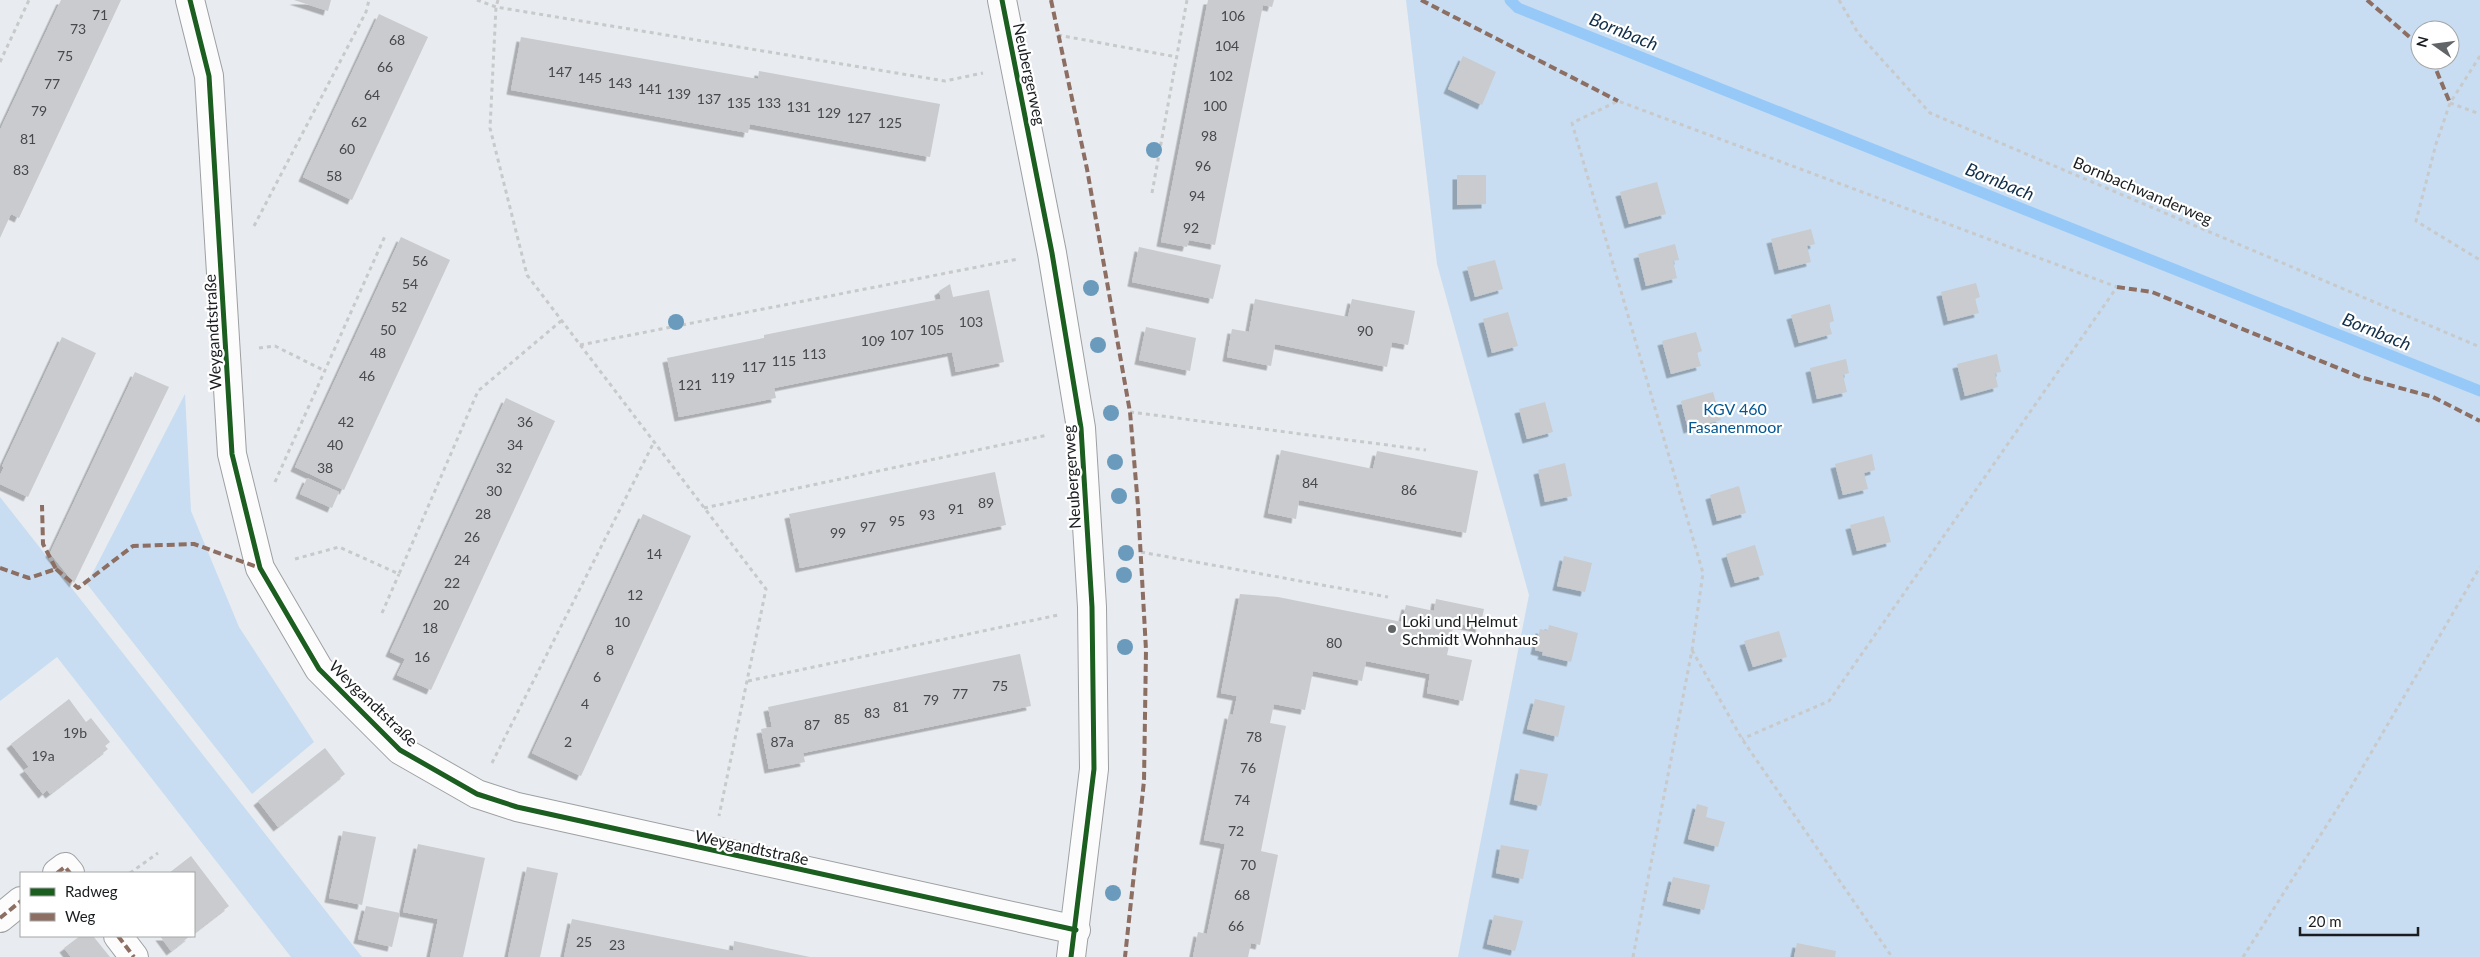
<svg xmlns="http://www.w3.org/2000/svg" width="2480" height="957" font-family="Lato,sans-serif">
<defs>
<filter id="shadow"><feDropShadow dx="-4.5" dy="4.5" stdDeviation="0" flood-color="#0004"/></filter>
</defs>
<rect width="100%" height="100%" fill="#e8ebef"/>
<g fill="#c8ddf1" fill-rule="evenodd">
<path d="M1406 0H2480V957H1458L1529 595 1437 264ZM2420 30H2450V60H2420Z"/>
<polygon points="185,394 191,511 239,627 314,742 252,794 87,584"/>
<polygon points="0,497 362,957 291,957 57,657 0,701"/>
</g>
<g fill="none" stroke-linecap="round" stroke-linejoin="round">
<polyline stroke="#97c9f8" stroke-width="11" points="1510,0 1518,8 2480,391"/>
</g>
<g fill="#c9cbce" filter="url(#shadow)">
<polygon points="61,0 121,0 19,218 11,214 0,238 0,130"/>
<polygon points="294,0 331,0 328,11"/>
<polygon points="1208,0 1274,0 1272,7 1263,5 1215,245 1189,240 1187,247 1161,242"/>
<polygon points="379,14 428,37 352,200 303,177"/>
<polygon points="521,37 758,79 759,71 940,104 930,157 750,124 748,133 511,90"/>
<polygon points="1463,56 1496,72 1482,105 1448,89"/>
<polygon points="1457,175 1486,175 1486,204 1457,205"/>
<polygon points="1657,182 1666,214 1629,224 1620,192"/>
<polygon points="1811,229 1815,244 1807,246 1811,262 1779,270 1771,239"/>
<polygon points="401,237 450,260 344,490 295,467"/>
<polygon points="1675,244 1679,260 1673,261 1677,278 1646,286 1638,254"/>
<polygon points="1139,247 1221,265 1213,299 1132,282"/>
<polygon points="1495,260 1503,289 1475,297 1467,267"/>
<polygon points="1976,283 1980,297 1975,299 1979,313 1948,321 1941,292"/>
<polygon points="950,284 953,297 989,290 1004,362 956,372 952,352 774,388 776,398 679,417 667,358 764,338 764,335 941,299 939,291"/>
<polygon points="1255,299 1348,317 1352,299 1415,311 1408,345 1392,342 1387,367 1275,344 1271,366 1227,357 1232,329 1249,332"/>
<polygon points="1830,304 1834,321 1829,323 1832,334 1799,343 1791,315"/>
<polygon points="1508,312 1518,346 1492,353 1483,319"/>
<polygon points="1146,327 1196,338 1190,371 1139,360"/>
<polygon points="1696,332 1702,351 1697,353 1701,366 1671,374 1662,341"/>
<polygon points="62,337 96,353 28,497 0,484 0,475 4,467 2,466"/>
<polygon points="1997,354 2001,372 1995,373 1998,387 1965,396 1957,364"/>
<polygon points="1846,359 1849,373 1843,375 1847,392 1817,399 1810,368"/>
<polygon points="135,372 169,387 74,583 50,553"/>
<polygon points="1713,392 1721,420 1688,429 1681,401"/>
<polygon points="506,398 555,421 431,690 397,675 405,659 390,652"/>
<polygon points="1545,402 1553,432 1527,439 1519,409"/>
<polygon points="1281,450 1373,469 1377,451 1478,471 1466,533 1299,500 1296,519 1268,513"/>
<polygon points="1872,454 1875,470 1864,473 1868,489 1843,495 1835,464"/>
<polygon points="1565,463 1572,496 1545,502 1538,470"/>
<polygon points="995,472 1006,525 800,568 789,514"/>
<polygon points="307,478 339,492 332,508 300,494"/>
<polygon points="1739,486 1746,513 1717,521 1710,495"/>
<polygon points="643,514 691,536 581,776 532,753"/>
<polygon points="1884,516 1891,542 1857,551 1850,525"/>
<polygon points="1755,545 1764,575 1735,583 1726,554"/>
<polygon points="1564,556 1592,563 1585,592 1557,586"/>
<polygon points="1240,594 1278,597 1402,622 1406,605 1434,611 1436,599 1484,609 1480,628 1454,623 1447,655 1472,660 1463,701 1427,693 1430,674 1366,661 1362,681 1313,671 1305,710 1274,704 1270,723 1286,726 1261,851 1278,855 1260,945 1251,943 1248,957 1193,957 1198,932 1207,934 1225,844 1204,840 1229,714 1233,715 1237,696 1221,693"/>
<polygon points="1549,625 1578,633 1571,662 1542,655 1543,652 1535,650 1540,629 1548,631"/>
<polygon points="1779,631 1787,657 1753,667 1744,641"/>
<polygon points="1020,654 1031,706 803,753 805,762 769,769 761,729 772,727 768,707"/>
<polygon points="69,699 86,722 91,718 110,742 105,746 108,749 50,794 47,790 43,794 24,770 29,767 11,744"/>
<polygon points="1535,699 1565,706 1558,737 1527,729"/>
<polygon points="325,748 345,774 278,827 258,801"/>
<polygon points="1520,769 1548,774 1541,806 1514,800"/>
<polygon points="1697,804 1708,807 1706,817 1725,822 1718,847 1688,839"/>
<polygon points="343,831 376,837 362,905 329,898"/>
<polygon points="418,844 485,858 463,957 430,957 438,919 403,912"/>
<polygon points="1501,845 1529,850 1523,879 1496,873"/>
<polygon points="191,856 229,906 194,933 194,873 169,873"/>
<polygon points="527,867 558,873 540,957 508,957"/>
<polygon points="1673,877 1710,885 1704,910 1667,901"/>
<polygon points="366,906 400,913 392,947 358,939"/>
<polygon points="1494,915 1523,921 1515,951 1487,944"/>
<polygon points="572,919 733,951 734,941 810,957 564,957"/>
<polygon points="80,936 93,936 110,957 71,957 64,948"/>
<polygon points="160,936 190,936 171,951"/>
<polygon points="1797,943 1836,951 1835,957 1794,957"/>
</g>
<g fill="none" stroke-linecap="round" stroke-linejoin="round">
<defs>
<g id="minor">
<polyline points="190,0 209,76 232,454 260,568 319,669 400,750 477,794 517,807 1076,930"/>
<polyline points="1002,0 1052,253 1081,428 1092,607 1094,769 1071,957"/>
<polyline points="57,873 65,867 70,873"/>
<polyline points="0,918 21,901"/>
<polyline points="118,936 134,957"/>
</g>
</defs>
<use href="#minor" stroke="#9da0a2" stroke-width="30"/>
<g stroke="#c8c9ca" stroke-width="3" stroke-dasharray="4 4" stroke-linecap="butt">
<polyline points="477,0 496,7 945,81 983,73"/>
<polyline points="498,0 496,7 490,128 527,275 766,589 719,816"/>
<polyline points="1839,0 1858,33 1930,113 2480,347"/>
<polyline points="1058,35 1177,57"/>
<polyline points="2480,56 2450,103 2436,144 2416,221 2480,260"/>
<polyline points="0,62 29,0"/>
<polyline points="2450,103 2480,114"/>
<polyline points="1152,193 1187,0"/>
<polyline points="254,226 366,12 369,0"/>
<polyline points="580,345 1018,259"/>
<polyline points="259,348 275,346 325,371"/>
<polyline points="1130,412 1426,450"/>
<polyline points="275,482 385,236"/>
<polyline points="704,508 1048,435"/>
<polyline points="1141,552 1388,597"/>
<polyline points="295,559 339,547 399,574 478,391 561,321"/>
<polyline points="382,613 399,574"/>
<polyline points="1692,650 1742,739 1892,957"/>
<polyline points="748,681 1058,615"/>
<polyline points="492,763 654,442"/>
<polyline points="130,873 158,853"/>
<polyline points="1633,957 1692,650 1703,573 1572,123 1618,101 2117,287 1829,701 1742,739"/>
<polyline points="2243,957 2351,787 2480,567"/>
</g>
<use href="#minor" stroke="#fcfcfd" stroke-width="28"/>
<g stroke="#8d6e63" stroke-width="4" stroke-dasharray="8 4" stroke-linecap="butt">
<polyline points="1051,0 1087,169 1130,412 1138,506 1146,650 1144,781 1125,957"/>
<polyline points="1421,0 1618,101"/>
<polyline points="2367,0 2420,46"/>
<polyline points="2432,60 2450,103"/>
<polyline points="2117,287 2152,292 2360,377 2433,397 2480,421"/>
<polyline points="0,568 29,578 56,569 43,544 42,505"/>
<polyline points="56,569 78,588 133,546 194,544 260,568"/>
<polyline points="57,873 65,867 70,873"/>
<polyline points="0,918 21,901"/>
<polyline points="118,936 134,957"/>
</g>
<defs>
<g id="cycleway">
<polyline points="190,0 209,76 232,454 260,568 319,669 400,750 477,794 517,807 1076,930"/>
<polyline points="1002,0 1052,253 1081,428 1092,607 1094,769 1071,957"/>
</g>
</defs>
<use href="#cycleway" stroke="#fff" stroke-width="8"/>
<use href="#cycleway" stroke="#1b5e20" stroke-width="5"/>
</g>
<g fill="#6a9abc">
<circle cx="1154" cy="150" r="8"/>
<circle cx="1091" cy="288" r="8"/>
<circle cx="676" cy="322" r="8"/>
<circle cx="1098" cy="345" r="8"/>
<circle cx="1111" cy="413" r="8"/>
<circle cx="1115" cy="462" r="8"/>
<circle cx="1119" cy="496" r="8"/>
<circle cx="1126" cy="553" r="8"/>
<circle cx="1124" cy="575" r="8"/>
<circle cx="1125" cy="647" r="8"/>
<circle cx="1113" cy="893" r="8"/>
</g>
<circle fill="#626568" stroke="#fff" stroke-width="2" cx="1392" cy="629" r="5"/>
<g text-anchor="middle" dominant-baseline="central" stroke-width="4.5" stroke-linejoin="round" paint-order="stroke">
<g font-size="14" fill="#46484b">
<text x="100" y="14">71</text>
<text x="1233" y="15">106</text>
<text x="78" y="28">73</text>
<text x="397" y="39">68</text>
<text x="1227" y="45">104</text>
<text x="65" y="55">75</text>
<text x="385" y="66">66</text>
<text x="560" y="71">147</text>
<text x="1221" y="75">102</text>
<text x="590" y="77">145</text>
<text x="620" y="82">143</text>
<text x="52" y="83">77</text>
<text x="650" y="88">141</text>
<text x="679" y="93">139</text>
<text x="372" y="94">64</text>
<text x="709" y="98">137</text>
<text x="739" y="102">135</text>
<text x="769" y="102">133</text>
<text x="1215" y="105">100</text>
<text x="799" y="106">131</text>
<text x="39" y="110">79</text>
<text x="829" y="112">129</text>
<text x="859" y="117">127</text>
<text x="359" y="121">62</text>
<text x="890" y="122">125</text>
<text x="1209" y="135">98</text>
<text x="28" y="138">81</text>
<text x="347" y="148">60</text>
<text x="1203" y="165">96</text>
<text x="21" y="169">83</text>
<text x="334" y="175">58</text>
<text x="1197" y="195">94</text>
<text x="1191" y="227">92</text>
<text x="420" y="260">56</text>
<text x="410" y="283">54</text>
<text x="399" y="306">52</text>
<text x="971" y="321">103</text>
<text x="388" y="329">50</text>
<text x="932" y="329">105</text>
<text x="1365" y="330">90</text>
<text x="902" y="334">107</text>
<text x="873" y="340">109</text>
<text x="378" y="352">48</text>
<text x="814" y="353">113</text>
<text x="784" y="360">115</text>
<text x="754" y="366">117</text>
<text x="367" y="375">46</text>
<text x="723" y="377">119</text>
<text x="690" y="384">121</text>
<text x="346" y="421">42</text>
<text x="525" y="421">36</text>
<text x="335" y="444">40</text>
<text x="515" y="444">34</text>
<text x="325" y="467">38</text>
<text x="504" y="467">32</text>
<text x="1310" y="482">84</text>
<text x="1409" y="489">86</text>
<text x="494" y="490">30</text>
<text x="986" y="502">89</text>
<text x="956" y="508">91</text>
<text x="483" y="513">28</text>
<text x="927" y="514">93</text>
<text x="897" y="520">95</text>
<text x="868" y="526">97</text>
<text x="838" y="532">99</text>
<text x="472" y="536">26</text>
<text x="654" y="553">14</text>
<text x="462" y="559">24</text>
<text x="452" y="582">22</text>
<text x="635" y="594">12</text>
<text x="441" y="604">20</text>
<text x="622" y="621">10</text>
<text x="430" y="627">18</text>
<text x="1334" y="642">80</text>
<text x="610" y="649">8</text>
<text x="422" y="656">16</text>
<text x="597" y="676">6</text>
<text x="1000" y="685">75</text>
<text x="960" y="693">77</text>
<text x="931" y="699">79</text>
<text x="585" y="703">4</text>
<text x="901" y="706">81</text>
<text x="872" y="712">83</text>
<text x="842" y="718">85</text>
<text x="812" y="724">87</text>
<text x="75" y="732">19b</text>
<text x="1254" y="736">78</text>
<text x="568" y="741">2</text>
<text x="782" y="741">87a</text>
<text x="43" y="755">19a</text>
<text x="1248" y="767">76</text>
<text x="1242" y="799">74</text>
<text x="1236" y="830">72</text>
<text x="1248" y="864">70</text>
<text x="1242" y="894">68</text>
<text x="1236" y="925">66</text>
<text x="584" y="941">25</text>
<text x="617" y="944">23</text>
</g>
<g font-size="16" fill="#1a1d1f" stroke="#fff">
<text transform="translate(1030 74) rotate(78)">Neubergerweg</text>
<text transform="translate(2143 190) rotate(23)">Bornbachwanderweg</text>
<text transform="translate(212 332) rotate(-93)">Weygandtstraße</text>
<text transform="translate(1071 477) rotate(-94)">Neubergerweg</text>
<text transform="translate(374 703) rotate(44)">Weygandtstraße</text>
<text transform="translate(752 847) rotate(12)">Weygandtstraße</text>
</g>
<g font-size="16" fill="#035893" stroke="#fff">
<text x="1735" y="408">KGV 460<tspan x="1735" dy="18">Fasanenmoor</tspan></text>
</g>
<g font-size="16" fill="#1a1d1f" stroke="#fff" text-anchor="start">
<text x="1402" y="620">Loki und Helmut<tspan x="1402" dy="18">Schmidt Wohnhaus</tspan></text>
</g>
<g font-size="18" font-style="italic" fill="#122f4a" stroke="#fff">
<text transform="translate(1624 31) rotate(22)">Bornbach</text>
<text transform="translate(2000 181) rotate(22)">Bornbach</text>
<text transform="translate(2377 331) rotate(22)">Bornbach</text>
</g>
</g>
<rect x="20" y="872" width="175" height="65" fill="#ffffff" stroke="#a3a5a5"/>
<rect x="30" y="888" width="25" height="8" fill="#1b5e20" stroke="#a3a5a5"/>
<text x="65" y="897" font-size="15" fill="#1a1d1f">Radweg</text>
<rect x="30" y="913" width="25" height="8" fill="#8d6e63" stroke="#a3a5a5"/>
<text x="65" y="922" font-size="15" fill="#1a1d1f">Weg</text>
<g transform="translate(2435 45) rotate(284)"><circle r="24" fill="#ffffff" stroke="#a3a5a5"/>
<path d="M0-4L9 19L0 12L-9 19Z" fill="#626568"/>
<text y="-8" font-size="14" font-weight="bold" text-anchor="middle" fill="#1a1d1f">N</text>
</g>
<path d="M2300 927v8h118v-8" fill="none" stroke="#1a1d1f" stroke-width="2.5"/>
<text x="2308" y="927" font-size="15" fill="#1a1d1f" stroke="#ffffff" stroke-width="4" paint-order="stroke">20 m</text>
</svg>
